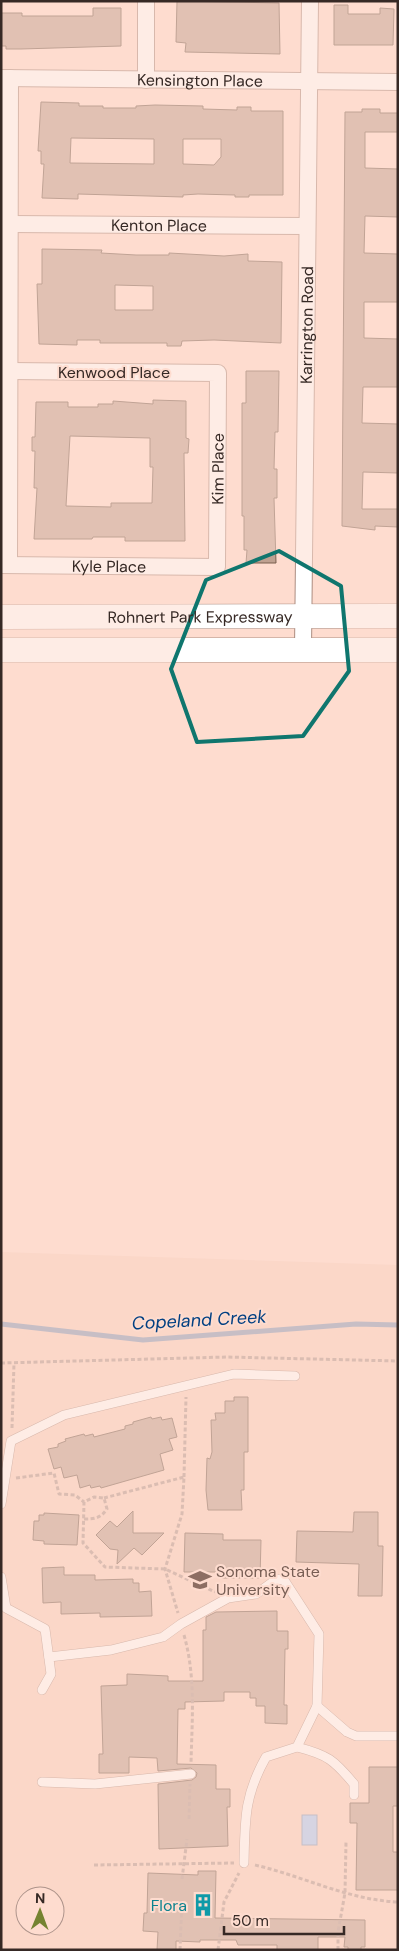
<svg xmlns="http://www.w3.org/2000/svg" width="399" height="1951" font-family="'DM Sans',sans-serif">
<rect width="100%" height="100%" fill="#fedccf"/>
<path fill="#f8d0bf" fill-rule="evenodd" d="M1 1252 398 1265V1950H1ZM25 1896H55V1926H25Z"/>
<rect fill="#a7caf8" stroke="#859ab9" x="302" y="1815" width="15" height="30"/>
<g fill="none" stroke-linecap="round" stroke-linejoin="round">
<polyline stroke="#859ab9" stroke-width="5" points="1,1324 143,1340 356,1324 398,1325"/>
</g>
<g fill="#bfa191" stroke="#785e4f" fill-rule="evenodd">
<polygon points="177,1 279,3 280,54 185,52 186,43 176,42"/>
<polygon points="334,5 348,5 348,14 380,14 380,8 394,9 393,45 334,45"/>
<polygon points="93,8 121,8 121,46 21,49 6,49 6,46 1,46 1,13 22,13 22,16 93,16"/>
<path d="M41 102 79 103V106H103V108H136V106L155 105 203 106V109L237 110V107H251V111H283V195H249V197H235V195L198 194 183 195V197L78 194V199L42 198 44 164H41V151H38ZM71 138 154 139V164L70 163ZM183 139H221V157L214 165 183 164Z"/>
<polygon points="362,109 380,109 380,113 398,113 398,132 365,132 365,168 398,169 398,217 365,216 364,253 398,254 398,302 364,302 364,338 398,339 398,387 363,387 362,423 398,424 398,473 363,472 362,509 398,509 398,527 375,526 375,530 342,526 345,112 362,112"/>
<path d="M42 249 102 250 101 253 136 255H169V253L224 256 248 254V261L282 262 281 343 214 340 182 341 181 346H167V343H100V340H77V345L39 344 37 284H42ZM115 285 153 286V310H115Z"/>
<polygon points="246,371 279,371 278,432 275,432 274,469 277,469 277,498 274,498 276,563 246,563 247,550 244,550 244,516 242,516 242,403 246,403"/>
<path d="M153 400 186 401V438L189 439 188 453H184L185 541H125V537H93L92 539H34L37 488H34L35 451H32V437H35L36 402H68V407H98V404H113V401L153 404ZM70 436 150 438V467H153L152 503H111V507L66 506Z"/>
<polygon points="234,1397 248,1397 248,1452 244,1452 244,1490 241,1490 242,1510 208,1510 206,1490 207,1458 210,1459 212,1452 211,1420 216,1420 215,1413 225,1413 225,1401 234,1401"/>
<polygon points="151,1417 152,1419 161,1417 162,1420 172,1418 177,1437 169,1439 173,1450 160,1454 164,1470 101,1488 100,1486 91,1488 90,1485 80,1488 77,1475 64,1478 61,1467 54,1469 48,1449 58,1447 58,1444 66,1441 65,1439 84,1434 85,1436 93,1434 94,1437 125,1429 125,1426 133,1424 133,1422"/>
<polygon points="133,1511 133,1533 164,1533 142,1555 134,1548 117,1564 118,1550 110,1549 96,1535 110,1521 117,1527"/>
<polygon points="354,1512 378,1512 378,1546 383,1546 382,1596 358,1596 359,1564 296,1562 297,1531 353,1532"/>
<polygon points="44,1513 79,1515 77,1545 44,1544 44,1541 33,1540 34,1521 39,1521 39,1515 44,1515"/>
<polygon points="185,1533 223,1534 223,1540 261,1540 260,1578 222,1578 222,1572 184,1572"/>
<polygon points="64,1567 64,1575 95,1575 95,1580 133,1579 133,1583 139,1583 139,1592 151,1591 152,1616 100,1617 100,1613 61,1614 61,1602 43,1603 42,1568"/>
<polygon points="277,1611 277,1631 288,1631 288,1649 285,1649 284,1705 287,1705 287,1724 265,1723 265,1706 256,1706 256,1698 250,1698 250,1692 224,1692 224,1701 185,1702 185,1709 178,1709 177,1764 216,1765 216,1789 230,1789 230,1807 227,1807 228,1846 159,1849 158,1784 192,1780 196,1777 197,1773 191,1768 158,1771 157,1758 129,1757 129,1773 99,1773 99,1754 103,1754 101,1686 127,1685 127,1674 168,1676 168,1681 203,1681 203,1630 206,1630 206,1617 216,1612"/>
<polygon points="369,1767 398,1767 398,1806 393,1806 393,1852 398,1852 398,1890 356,1890 357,1823 350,1823 350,1803 369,1803"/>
<polygon points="198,1871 216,1871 215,1918 365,1920 365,1947 361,1947 361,1950 348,1950 348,1947 344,1947 345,1937 318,1937 318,1950 277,1950 277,1945 238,1945 236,1940 200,1940 200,1942 176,1941 176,1950 157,1950 158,1932 143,1931 144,1913 147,1913 148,1873 198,1875"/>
</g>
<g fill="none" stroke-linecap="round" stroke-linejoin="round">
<defs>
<g id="lane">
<polyline points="1,1504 11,1441 64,1415 234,1374 295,1376"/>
<polyline points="1,1577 6,1608 45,1629 51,1674 42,1690"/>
<path d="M49 1657 111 1650 163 1637 181 1624 228 1598 256 1594 277 1579 284 1580 319 1634 317 1706 297 1747 266 1757C244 1796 245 1820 244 1863"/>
<polyline points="317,1706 347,1732 356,1736 398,1736"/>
<path d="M297 1747C328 1755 334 1760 354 1784V1795"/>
<polyline points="42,1782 95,1784 191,1774"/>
</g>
<g id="street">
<path id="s1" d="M1 78 398 82"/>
<polyline points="146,80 146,1"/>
<path id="s2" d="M10 224 307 226"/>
<path id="s3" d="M1 565 217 567 218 373 9 371"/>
<polyline points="9,565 10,78"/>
<path id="s4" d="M303 650 310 1"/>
</g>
<g id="secondary">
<path id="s5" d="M1 617 398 616"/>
<polyline points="1,650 398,650"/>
</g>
</defs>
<use href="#lane" stroke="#ac8d81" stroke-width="10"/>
<use href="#street" stroke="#ac8d81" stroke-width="18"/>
<use href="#secondary" stroke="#ac8d81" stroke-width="25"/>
<g stroke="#b2988e" stroke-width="3" stroke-dasharray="4 2.5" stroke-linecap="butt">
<polyline points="1,1363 227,1357 398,1361"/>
<polyline points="12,1428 14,1363"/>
<polyline points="184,1477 186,1397"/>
<polyline points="16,1478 54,1473 59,1494 75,1495 84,1502"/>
<polyline points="104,1498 184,1477 182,1514 165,1569 178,1613"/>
<path d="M84 1519C95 1519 101 1518 107 1509L104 1498 94 1497 84 1502 83 1543 105 1567 165 1569 215 1592"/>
<path d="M184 1635C196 1677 192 1720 191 1763"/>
<polyline points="189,1819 190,1784"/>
<polyline points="94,1865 234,1863"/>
<path d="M255 1865C303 1876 348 1900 398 1902"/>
<polyline points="182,1879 187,1839"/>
<polyline points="180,1950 182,1900"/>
<polyline points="218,1950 224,1902 239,1873"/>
<polyline points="338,1950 338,1932 345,1893 346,1842"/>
</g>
<use href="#lane" stroke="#fff" stroke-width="9"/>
<use href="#street" stroke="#fff" stroke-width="16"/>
<use href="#secondary" stroke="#fff" stroke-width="24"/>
</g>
<path d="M0 0H399V1951H0ZM279 551 341 586 349 671 303 736 197 742 171 669 206 580Z" fill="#fedccf" fill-opacity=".55" fill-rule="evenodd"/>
<path fill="none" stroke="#0f766e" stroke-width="4" stroke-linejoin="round" d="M279 551 341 586 349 671 303 736 197 742 171 669 206 580Z"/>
<defs>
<symbol id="university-bare" viewBox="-9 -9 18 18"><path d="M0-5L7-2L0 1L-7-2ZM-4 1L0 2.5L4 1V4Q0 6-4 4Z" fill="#8d6e63" stroke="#fedccf" stroke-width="2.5" paint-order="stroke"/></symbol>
<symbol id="building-bare" viewBox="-9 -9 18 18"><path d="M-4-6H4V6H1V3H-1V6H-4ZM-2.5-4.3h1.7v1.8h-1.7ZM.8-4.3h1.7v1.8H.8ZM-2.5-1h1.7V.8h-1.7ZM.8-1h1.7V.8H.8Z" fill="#0f9aa8" stroke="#fedccf" stroke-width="2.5" paint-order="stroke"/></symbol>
</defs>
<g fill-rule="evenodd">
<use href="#university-bare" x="184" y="1564" width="32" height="32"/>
<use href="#building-bare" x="187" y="1889" width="32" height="32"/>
</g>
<g text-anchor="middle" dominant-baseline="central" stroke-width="4" stroke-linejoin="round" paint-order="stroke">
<g font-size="16" fill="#362925" stroke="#fedccf">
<text stroke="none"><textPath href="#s1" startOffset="199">Kensington Place</textPath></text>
<text stroke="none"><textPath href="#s2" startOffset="149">Kenton Place</textPath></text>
<text stroke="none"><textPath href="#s4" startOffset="325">Karrington Road</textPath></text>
<text x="114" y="372">Kenwood Place</text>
<text stroke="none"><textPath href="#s3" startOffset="314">Kim Place</textPath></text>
<text stroke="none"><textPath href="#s3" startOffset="108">Kyle Place</textPath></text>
<text stroke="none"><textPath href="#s5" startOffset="199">Rohnert Park Expressway</textPath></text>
</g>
<g font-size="16" fill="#785e54" stroke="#fedccf" text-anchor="start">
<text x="216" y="1571">Sonoma State<tspan x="216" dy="18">University</tspan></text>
</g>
<g font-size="16" fill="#0d838f" stroke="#fedccf" text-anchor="end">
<text x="187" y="1905">Flora</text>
</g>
<g font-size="18" font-style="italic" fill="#024082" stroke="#fedccf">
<text transform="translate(199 1320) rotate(-3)">Copeland Creek</text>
</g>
</g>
<rect width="399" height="1951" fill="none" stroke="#362925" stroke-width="5"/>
<g transform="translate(40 1911) rotate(1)"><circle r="24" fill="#fedccf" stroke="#ae948b"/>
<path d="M0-4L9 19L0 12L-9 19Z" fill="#758331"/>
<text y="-8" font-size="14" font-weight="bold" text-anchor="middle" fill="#362925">N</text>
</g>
<path d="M224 1926v8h120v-8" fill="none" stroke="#362925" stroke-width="2.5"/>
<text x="232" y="1926" font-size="15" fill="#362925" stroke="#fedccf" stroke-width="4" paint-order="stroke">50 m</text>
</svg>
